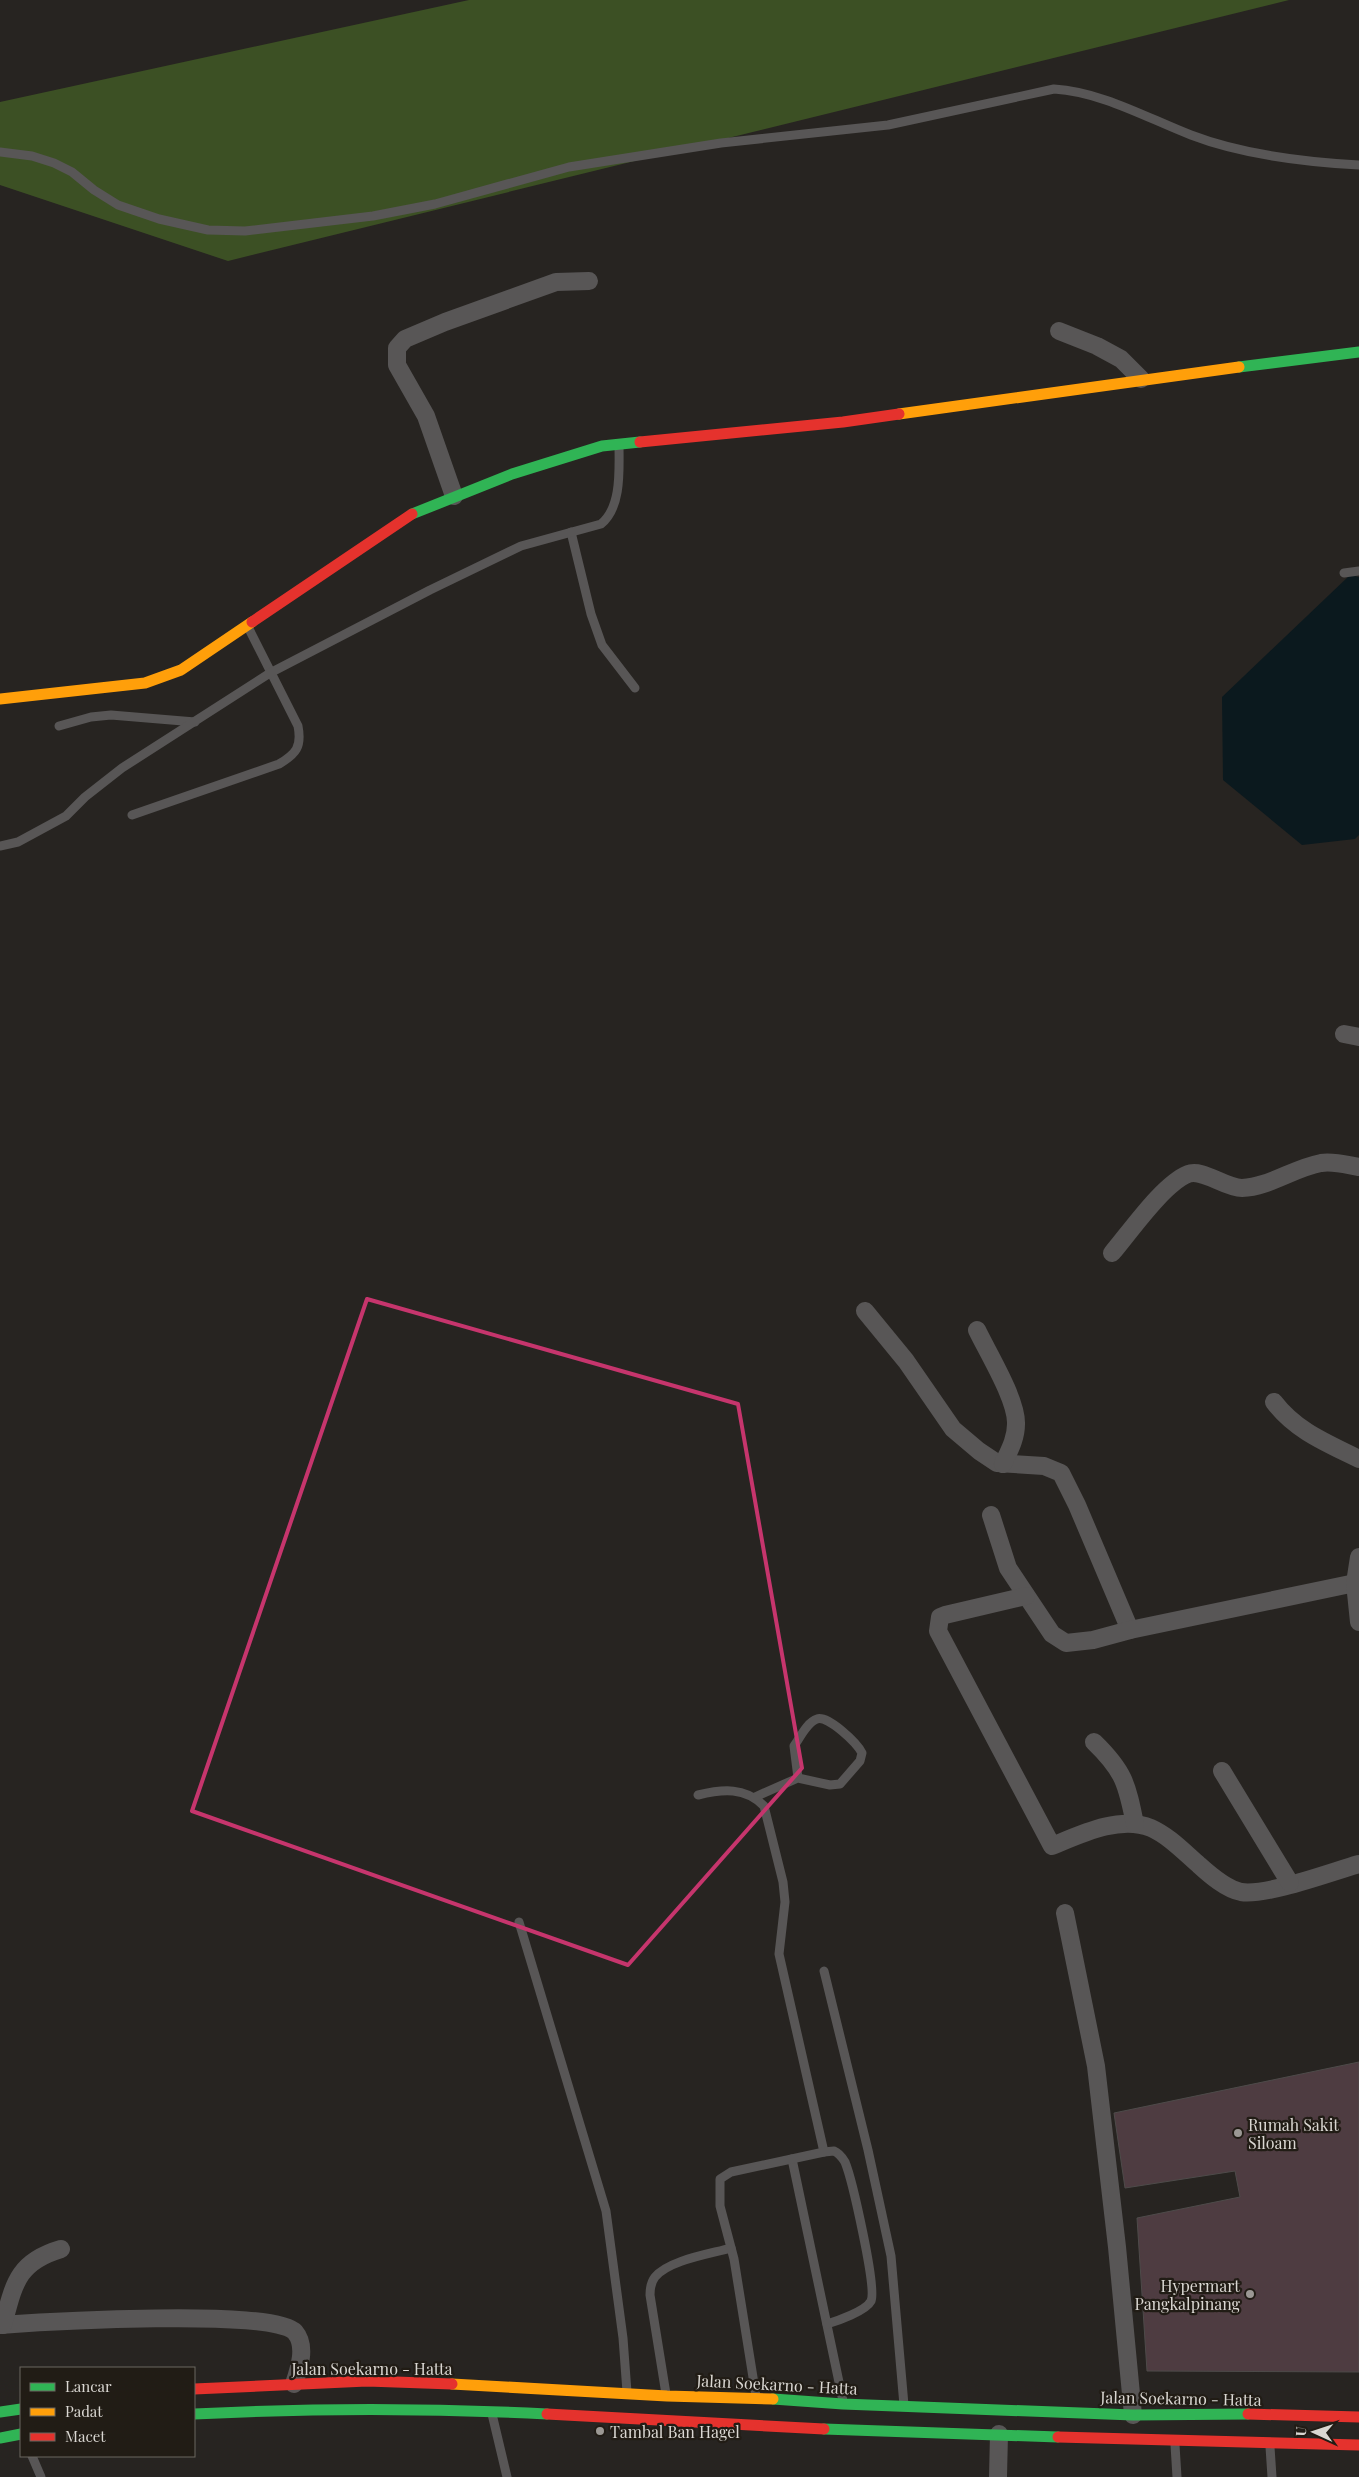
<svg xmlns="http://www.w3.org/2000/svg" width="1359" height="2477" font-family="'Playfair Display',serif">
<rect width="100%" height="100%" fill="#272421"/>
<polygon fill="#3c5024" points="469,0 1289,0 228,261 0,185 0,102"/>
<polygon fill="#0b191e" points="1350,575 1359,577 1359,835 1355,839 1302,845 1223,780 1222,697"/>
<polygon fill="#4e3c41" stroke="#4e4b4a" points="1359,2062 1359,2372 1147,2371 1137,2218 1240,2197 1235,2171 1125,2188 1114,2113"/>
<g fill="none" stroke-linecap="round" stroke-linejoin="round">
<g stroke="#585656" stroke-width="9">
<path d="M0 152 32 156 54 163 72 172 94 190 118 205 159 219 208 230 245 231 373 216 435 204 569 167 721 143 888 125 1054 89C1102 92 1147 118 1191 135 1243 155 1304 162 1359 165"/>
<polyline points="571,532 591,614 602,645 635,688"/>
<polyline points="1344,573 1359,571"/>
<polyline points="59,726 91,717 111,715 195,722"/>
<path d="M132 815 279 764C296 754 302 747 298 726L248 627"/>
<path d="M0 846 18 842 66 816 85 797 122 768 270 673 430 590 521 546 601 524C622 507 619 469 619 445"/>
<path d="M698 1795C723 1789 745 1787 764 1806L783 1882 785 1902 779 1954 824 2152"/>
<path d="M755 1797 798 1778 830 1785 840 1784 860 1761 862 1753C857 1743 828 1715 817 1719 807 1722 800 1738 794 1746L798 1778"/>
<polyline points="519,1922 606,2211 623,2338 627,2392"/>
<polyline points="824,1971 868,2150 891,2256 904,2405"/>
<polyline points="792,2159 843,2401"/>
<path d="M666 2394 650 2295C650 2289 651 2282 655 2277 669 2260 710 2254 731 2248"/>
<path d="M756 2396 734 2259 720 2206V2179L731 2172 824 2152 834 2151C839 2153 842 2157 845 2162 852 2179 877 2288 871 2301 866 2311 837 2321 827 2324"/>
<polyline points="492,2414 507,2477"/>
<polyline points="1175,2445 1177,2477"/>
<polyline points="1270,2447 1272,2477"/>
<polyline points="32,2456 41,2477"/>
</g>
<g stroke="#585656" stroke-width="18">
<polyline points="1059,331 1097,346 1121,359 1141,379"/>
<polyline points="454,496 426,416 397,365 397,348 405,339 445,322 556,282 589,281"/>
<polyline points="1344,1034 1359,1037"/>
<path d="M1112 1253C1130 1232 1163 1184 1188 1174 1202 1168 1225 1188 1242 1188 1269 1187 1294 1168 1321 1163 1334 1161 1347 1165 1359 1167"/>
<polyline points="865,1311 906,1361 953,1429 979,1451 997,1463 1044,1466 1061,1473 1077,1505 1130,1630"/>
<path d="M977 1330C988 1353 1017 1400 1016 1424 1016 1439 1009 1451 1003 1464"/>
<path d="M1274 1402C1296 1431 1327 1443 1359 1459"/>
<polyline points="991,1515 1008,1568 1052,1634 1066,1643 1093,1640 1130,1630 1355,1583"/>
<polyline points="1359,1557 1355,1583 1359,1622"/>
<path d="M1026 1596 945 1615 940 1617 938 1631 1052 1846C1081 1834 1120 1815 1151 1828 1169 1836 1184 1852 1199 1865 1210 1875 1226 1889 1241 1892 1267 1896 1331 1872 1359 1864"/>
<path d="M1094 1742C1124 1771 1127 1784 1135 1824"/>
<polyline points="1222,1771 1290,1883"/>
<polyline points="1065,1913 1096,2066 1117,2247 1133,2415"/>
<path d="M0 2325C42 2322 274 2308 295 2332 307 2346 299 2369 294 2384"/>
<path d="M3 2325C14 2284 17 2262 61 2249"/>
<polyline points="998,2477 999,2434"/>
</g>
<g stroke="#30b455" stroke-width="11">
<polyline points="1239,367 1359,352"/>
<polyline points="412,514 512,474 602,446 640,442"/>
<polyline points="773,2399 843,2404 1133,2415 1248,2414"/>
<polyline points="0,2412 21,2409"/>
<path d="M194 2414C312 2408 430 2408 547 2414"/>
<polyline points="824,2429 1058,2437"/>
<polyline points="0,2438 21,2434"/>
</g>
<g stroke="#ff9f0a" stroke-width="11">
<polyline points="899,414 1239,367"/>
<polyline points="0,699 145,683 181,670 252,622"/>
<polyline points="452,2384 667,2396 773,2399"/>
</g>
<g stroke="#e5322d" stroke-width="11">
<polyline points="640,442 843,422 899,414"/>
<polyline points="252,622 412,514"/>
<polyline points="194,2389 367,2381 452,2384"/>
<polyline points="547,2414 824,2429"/>
<polyline points="1248,2414 1359,2417"/>
<polyline points="1058,2437 1359,2445"/>
</g>
</g>
<path fill="none" stroke="#c6356d" stroke-width="4" stroke-linejoin="round" d="M367 1299 738 1404 802 1768 628 1965 192 1811Z"/>
<g fill="#9b9894" stroke="#211c15" stroke-width="2">
<circle cx="1238" cy="2133" r="5"/>
<circle cx="1250" cy="2294" r="5"/>
<circle cx="600" cy="2431" r="5"/>
</g>
<g text-anchor="middle" dominant-baseline="central" stroke-width="4.5" stroke-linejoin="round" paint-order="stroke">
<g font-size="16" fill="#dad7d2" stroke="#211c15" text-anchor="start">
<text x="1248" y="2124">Rumah Sakit<tspan x="1248" dy="18">Siloam</tspan></text>
<text x="1240" y="2285" text-anchor="end">Hypermart<tspan x="1240" dy="18">Pangkalpinang</tspan></text>
<text x="610" y="2431">Tambal Ban Hagel</text>
</g>
<g font-size="16" fill="#dad7d2" stroke="#211c15">
<text x="372" y="2368">Jalan Soekarno - Hatta</text>
<text transform="translate(777 2384) rotate(3)">Jalan Soekarno - Hatta</text>
<text transform="translate(1181 2398) rotate(1)">Jalan Soekarno - Hatta</text>
</g>
</g>
<rect x="20" y="2367" width="175" height="90" fill="#211c15" stroke="#6b6761"/>
<rect x="30" y="2383" width="25" height="8" fill="#30b455" stroke="#6b6761"/>
<text x="65" y="2392" font-size="15" fill="#dad7d2">Lancar</text>
<rect x="30" y="2408" width="25" height="8" fill="#ff9f0a" stroke="#6b6761"/>
<text x="65" y="2417" font-size="15" fill="#dad7d2">Padat</text>
<rect x="30" y="2433" width="25" height="8" fill="#e5322d" stroke="#6b6761"/>
<text x="65" y="2442" font-size="15" fill="#dad7d2">Macet</text>
<g transform="translate(1314 2432) rotate(273)" stroke="#211c15" stroke-width="4" paint-order="stroke">
<path d="M0-4L9 19L0 12L-9 19Z" fill="#dad7d2"/>
<text y="-8" font-size="14" font-weight="bold" text-anchor="middle" fill="#dad7d2">U</text>
</g>
</svg>
